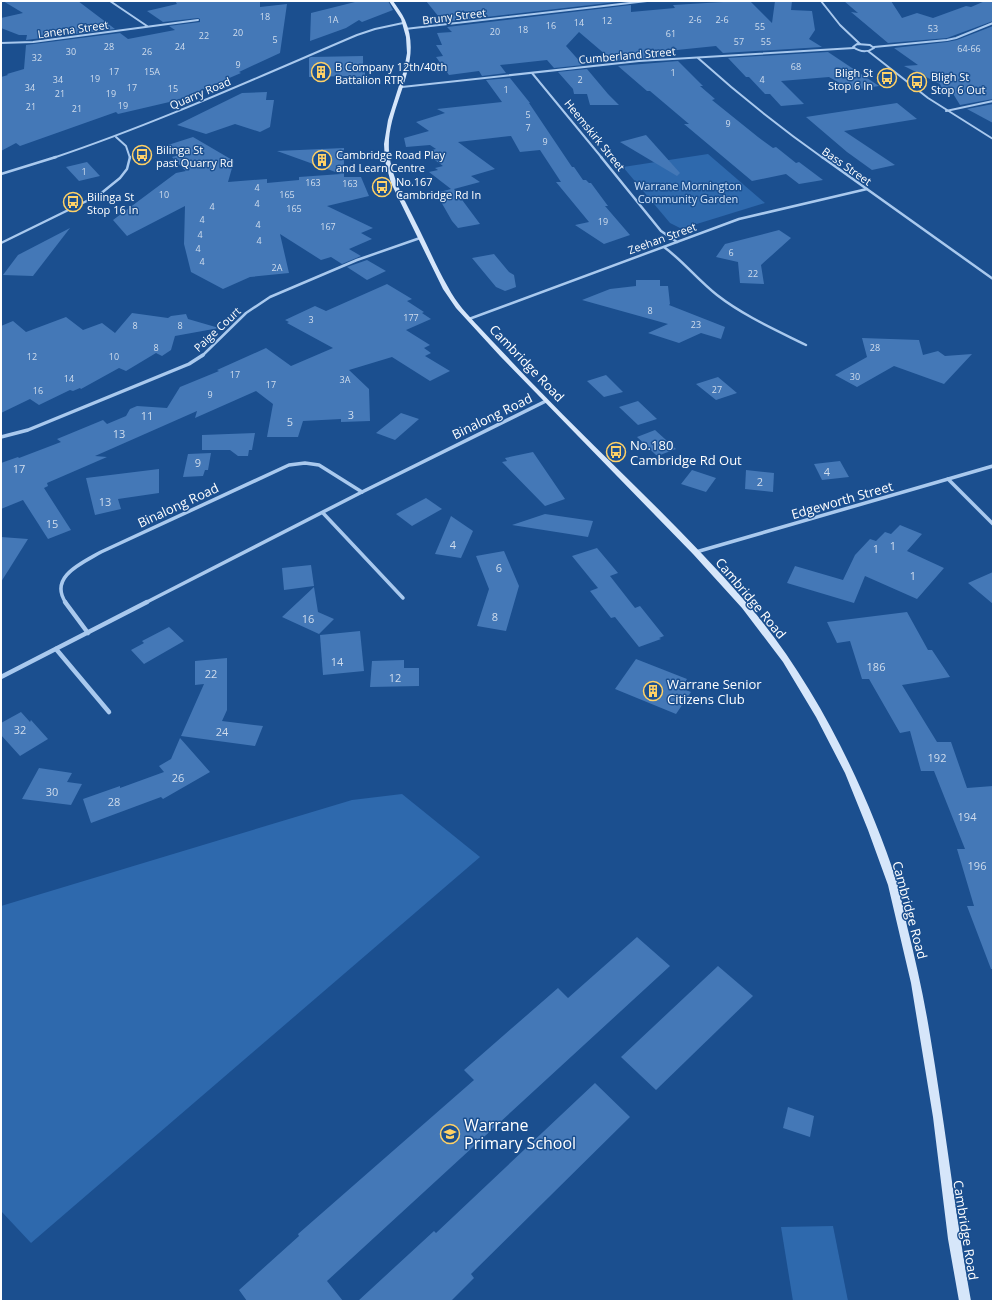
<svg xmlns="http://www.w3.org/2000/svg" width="994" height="1302" font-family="'Open Sans',sans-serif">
<rect width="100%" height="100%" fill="#1b4f8f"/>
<g fill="#2e69ad">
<polygon points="708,154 765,203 687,227 680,228 670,223 623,167"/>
<polygon points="402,794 480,857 31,1243 1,1211 1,906 352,800"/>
<polygon points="833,1226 848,1301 793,1301 781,1227"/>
</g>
<g fill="#4478b7">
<polygon points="3,1 78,1 115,29 26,40 27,35 19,35 1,28 1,18 23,13"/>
<polygon points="175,1 260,1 260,7 287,4 280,53 239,72 241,73 178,100 118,114 116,112 20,146 16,143 1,151 1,77 8,75 7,74 24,69 26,45 120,33 128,39 175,30 169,26 200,22 200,19 198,18 163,22 147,11 177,4"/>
<polygon points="359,1 388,1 393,10 362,22 359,20 346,28 310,41 311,13"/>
<polygon points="426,1 625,1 443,22"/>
<polygon points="740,1 750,1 772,23 775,1 792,1 791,10 812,11 815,30 809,39 822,47 723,53 716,46 667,51 673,56 613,61 579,32 566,46 583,65 554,68 547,60 500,65 506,73 482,76 479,71 449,75 436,57 443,56 436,45 442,45 437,33 452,32 447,27 631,5 631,12 675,8 673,5"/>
<polygon points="844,1 891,1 902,18 917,13 933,18 966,6 971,7 985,1 993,1 993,21 947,38 888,43 851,12 858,13"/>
<polygon points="993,26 993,99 960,105 952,92 944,92 940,84 904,66 918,65 894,48 947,42 957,40"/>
<polygon points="828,52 879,86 852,90 829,77 781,81 804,104 781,106 770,94 765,94 749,77 746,77 728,58"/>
<polygon points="363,56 363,64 365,64 365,84 347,85 348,76 309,77 309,58 311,57"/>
<polygon points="678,61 703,86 700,86 715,99 712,100 758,137 773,148 776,147 796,163 799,162 823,180 799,184 786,174 752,181 684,124 689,124 650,91 647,91 618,66"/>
<polygon points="587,69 608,94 619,105 590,105 587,94 574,94 573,89 558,72"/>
<polygon points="510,78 530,103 529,103 572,167 574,167 583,180 586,180 589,183 591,183 608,206 605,206 630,235 604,244 575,225 589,222 556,182 561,182 540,150 520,152 511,136 458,142 495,169 471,176 480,182 454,189 480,224 458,228 452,221 436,193 451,189 429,172 438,170 435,168 443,166 428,155 435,153 432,150 436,149 430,145 406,147 404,138 429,131 416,122 445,113 437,109 502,102 486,80"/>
<polygon points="267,92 266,100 274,100 270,127 260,132 235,124 206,134 177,125 242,93"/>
<polygon points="897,103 917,119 844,131 895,165 872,170 847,152 806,117"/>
<polygon points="993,104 993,123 967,109"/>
<polygon points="646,135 680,173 677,176 620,142"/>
<polygon points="193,137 234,161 228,182 267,179 267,183 299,180 299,177 341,174 277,151 344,148 344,177 361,177 369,196 327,206 373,228 361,233 372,239 349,249 361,256 342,264 331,257 321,260 280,234 289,273 250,277 223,289 191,272 184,244 185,206 127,236 113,220 176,173 186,171 172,157 183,154 168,145"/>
<polygon points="87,162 100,176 79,181 66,167"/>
<polygon points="70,228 33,276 3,275 18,255"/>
<polygon points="779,230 791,238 761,265 764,284 740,283 738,262 716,257 725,244"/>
<polygon points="494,254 509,272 514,275 516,287 505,291 496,287 472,258"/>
<polygon points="367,260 386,271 367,280 347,267"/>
<polygon points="636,280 660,280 660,286 668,286 670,304 669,305 725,327 721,339 701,333 679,343 648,333 668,324 582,300 610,289 636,286"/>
<polygon points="387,284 412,299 407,301 424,312 422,313 431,319 406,330 430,345 424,348 431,353 425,356 450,371 430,381 392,357 349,370 369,389 370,421 341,422 341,419 303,421 298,437 267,437 273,404 256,391 195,418 197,411 95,456 107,457 47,483 48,486 44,488 71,530 48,539 23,500 1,509 1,463 18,457 19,458 61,442 57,439 103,420 107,424 126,416 130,409 137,406 167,408 180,387 219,371 217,370 266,348 291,366 333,348 287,323 289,322 285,320 315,306 326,311"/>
<polygon points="132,313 168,318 171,316 186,314 188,319 219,328 175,336 171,350 162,356 156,353 126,371 119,368 81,389 80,388 73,391 70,390 39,405 30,399 1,413 1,326 13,321 26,332 66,317 83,330 102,323 115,333"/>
<polygon points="862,338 919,340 923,355 938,351 945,356 972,354 944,384 894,366 857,387 835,375 867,357"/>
<polygon points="606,375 623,392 604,397 587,381"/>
<polygon points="718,377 737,393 716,400 696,384"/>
<polygon points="638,401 657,419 638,425 619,407"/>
<polygon points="401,413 419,419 395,440 376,433"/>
<polygon points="655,430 676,449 660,455 656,455 637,437"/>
<polygon points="255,433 252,450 249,450 248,456 238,456 230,450 202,450 202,435"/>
<polygon points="533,452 565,499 545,506 502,462 507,461 505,458"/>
<polygon points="211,453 208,470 205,470 203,476 183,477 188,454"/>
<polygon points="840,461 849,477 822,480 814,464"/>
<polygon points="159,469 159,493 118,499 121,509 95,515 86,478"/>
<polygon points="692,470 716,478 706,492 681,484"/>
<polygon points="746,470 774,473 773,492 745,489"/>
<polygon points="426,498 442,509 412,526 396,514"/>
<polygon points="545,514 593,521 588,537 512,525"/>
<polygon points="451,516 473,531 461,558 435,554"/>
<polygon points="900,525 922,534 907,551 944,568 917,599 865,576 854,603 787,583 795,566 843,580 855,555 870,539 876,541 885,532 891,534"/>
<polygon points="1,537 28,539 1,582"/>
<polygon points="597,548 618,573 610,576 635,608 640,606 664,636 659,638 661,639 639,647 615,617 611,618 590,591 598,588 572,556"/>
<polygon points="504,551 519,586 506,631 477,626 489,589 476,556"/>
<polygon points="311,565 314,586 284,590 282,568"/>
<polygon points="993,572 993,604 968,583"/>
<polygon points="314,587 318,612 334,619 319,634 282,617"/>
<polygon points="907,612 928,650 932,650 950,677 902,685 937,742 951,742 967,788 993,786 993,969 991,969 967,906 974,906 957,849 965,849 934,771 921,771 910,731 900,733 869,679 862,679 850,641 837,643 827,622"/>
<polygon points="169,627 184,641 144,664 131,650 144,643 142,641"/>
<polygon points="360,631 364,671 323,675 320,635"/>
<polygon points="227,658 227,710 222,721 263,726 255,746 181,736 204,684 195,685 195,661"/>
<polygon points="636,659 687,679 681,688 691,692 676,714 615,689"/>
<polygon points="404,660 404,668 419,668 419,686 370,687 372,661"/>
<polygon points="21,712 30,722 31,720 48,739 20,756 1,735 1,723"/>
<polygon points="180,738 210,772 163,799 161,797 91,823 83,799 120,786 120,788 164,772 159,766 171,759"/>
<polygon points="39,768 72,773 67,782 82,784 71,805 22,799"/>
<polygon points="637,937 670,966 327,1281 343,1301 247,1301 239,1290 299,1236 298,1234 474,1080 464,1070 558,988 568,998"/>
<polygon points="718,966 753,996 656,1090 621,1057"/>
<polygon points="595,1083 630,1117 471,1274 474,1278 451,1301 358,1301 434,1231 436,1233"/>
<polygon points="788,1107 814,1116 810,1137 783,1128"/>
</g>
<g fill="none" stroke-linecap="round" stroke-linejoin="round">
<g stroke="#a9c9ee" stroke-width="2">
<polyline points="110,1 147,26"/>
<polyline points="821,1 840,25 860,44"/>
<polyline points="405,29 647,1"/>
<polyline points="1,43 33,42 198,20"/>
<path d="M857 44 870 45 874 48C867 53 860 52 853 47Z"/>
<polyline points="874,47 947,40 956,38 993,23"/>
<polyline points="868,51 928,98 993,139"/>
<path d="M698 58C738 94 779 127 823 158"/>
<polyline points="532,73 602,158"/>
<polyline points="402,87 639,61 854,48"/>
<polyline points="946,111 993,101"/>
<polyline points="116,137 126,146 130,158"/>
<path d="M53 158C157 123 256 78 357 35L375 29 403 23"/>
</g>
<g stroke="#a9c9ee" stroke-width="2.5">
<polyline points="601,157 661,231 677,242"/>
<polyline points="822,157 993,279"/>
<polyline points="1,174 56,157"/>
<polyline points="1,243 99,195 120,178 127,169 130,157"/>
<path d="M664 247C683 261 698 280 717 295 744 316 776 330 806 345"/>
<polyline points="469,319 739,219 867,189"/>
<polyline points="202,356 246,313 270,297 357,260 420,238"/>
</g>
<g stroke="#a9c9ee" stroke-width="3.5">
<polyline points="1,437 28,430 189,364 203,355"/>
<polyline points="948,479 993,524"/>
<polyline points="323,513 403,598"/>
<polyline points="696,552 993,466"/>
<path d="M66 603C48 577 82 563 101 552L289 465 305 463 319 465 362 492"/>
<polyline points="145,603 362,492 546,401"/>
</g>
<g stroke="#a9c9ee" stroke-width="4.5">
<polyline points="65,602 88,633"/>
<polyline points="56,649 109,712"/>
<polyline points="1,677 147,602"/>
</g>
<path fill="#d6e6fa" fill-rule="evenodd" d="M389 1H393C397 7 402 13 405 20 425 65 386 106 389 151 391 180 409 207 421 233 430 251 438 270 448 287 456 303 468 315 480 328 497 346 514 364 531 382 602 456 678 524 745 601 813 679 865 785 897 882 901 896 904 911 907 926 916 962 924 998 930 1035 945 1124 955 1213 971 1301H959L948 1239 933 1117 911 983 888 885 868 830 845 773 816 717 783 662 742 608 693 554 500 356 456 308 443 289 391 183 385 161 384 144 388 120 404 70 407 53 406 37 401 19Z"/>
</g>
<defs>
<symbol id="building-ring" viewBox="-11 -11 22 22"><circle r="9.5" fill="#1b4f8f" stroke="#ffd166" stroke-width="1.5"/><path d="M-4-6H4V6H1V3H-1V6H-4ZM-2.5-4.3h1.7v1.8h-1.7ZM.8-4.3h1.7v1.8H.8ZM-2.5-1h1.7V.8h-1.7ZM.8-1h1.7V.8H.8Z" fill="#ffd166"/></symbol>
<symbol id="bus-ring" viewBox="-11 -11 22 22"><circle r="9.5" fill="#1b4f8f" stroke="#ffd166" stroke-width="1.5"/><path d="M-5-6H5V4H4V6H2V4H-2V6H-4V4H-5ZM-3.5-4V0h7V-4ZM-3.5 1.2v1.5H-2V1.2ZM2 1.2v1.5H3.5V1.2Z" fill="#ffd166"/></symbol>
<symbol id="school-ring" viewBox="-11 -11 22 22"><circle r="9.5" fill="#1b4f8f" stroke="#ffd166" stroke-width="1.5"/><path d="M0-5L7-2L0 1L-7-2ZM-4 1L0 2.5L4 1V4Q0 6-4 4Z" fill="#ffd166"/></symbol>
</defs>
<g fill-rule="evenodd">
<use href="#building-ring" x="310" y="61" width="22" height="22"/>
<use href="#bus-ring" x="876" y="67" width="22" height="22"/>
<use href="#bus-ring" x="906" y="71" width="22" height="22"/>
<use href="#bus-ring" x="131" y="144" width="22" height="22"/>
<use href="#building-ring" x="311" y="149" width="22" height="22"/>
<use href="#bus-ring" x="371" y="176" width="22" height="22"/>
<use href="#bus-ring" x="62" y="191" width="22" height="22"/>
<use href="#bus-ring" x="605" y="441" width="22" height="22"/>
<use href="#building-ring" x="642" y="680" width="22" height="22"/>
<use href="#school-ring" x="439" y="1123" width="22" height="22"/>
</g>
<g text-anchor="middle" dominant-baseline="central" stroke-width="3" stroke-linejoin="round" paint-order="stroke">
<g font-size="9" fill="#d0dded">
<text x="265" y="16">18</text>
<text x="333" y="19">1A</text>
<text x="695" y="19">2-6</text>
<text x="722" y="19">2-6</text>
<text x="607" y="20">12</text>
<text x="579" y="22">14</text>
<text x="551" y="25">16</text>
<text x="760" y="26">55</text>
<text x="933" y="28">53</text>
<text x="523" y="29">18</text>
<text x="495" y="31">20</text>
<text x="238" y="32">20</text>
<text x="671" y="33">61</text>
<text x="204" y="35">22</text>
<text x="275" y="39">5</text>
<text x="739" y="41">57</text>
<text x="766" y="41">55</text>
<text x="109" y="46">28</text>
<text x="180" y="46">24</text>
<text x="969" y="48">64-66</text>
<text x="71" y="51">30</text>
<text x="147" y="51">26</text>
<text x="37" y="57">32</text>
<text x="238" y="64">9</text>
<text x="796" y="66">68</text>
<text x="114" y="71">17</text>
<text x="152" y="71">15A</text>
<text x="673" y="72">1</text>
<text x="95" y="78">19</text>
<text x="58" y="79">34</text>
<text x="580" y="79">2</text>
<text x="762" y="79">4</text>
<text x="30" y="87">34</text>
<text x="132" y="87">17</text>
<text x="173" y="88">15</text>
<text x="506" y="89">1</text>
<text x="60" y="93">21</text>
<text x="111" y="93">19</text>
<text x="123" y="105">19</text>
<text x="31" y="106">21</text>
<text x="77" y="108">21</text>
<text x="528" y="114">5</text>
<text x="728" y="123">9</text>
<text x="528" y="127">7</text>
<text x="545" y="141">9</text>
<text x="84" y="171">1</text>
<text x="313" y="182">163</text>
<text x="350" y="183">163</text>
<text x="257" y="187">4</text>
<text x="164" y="194">10</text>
<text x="287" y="194">165</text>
<text x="257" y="203">4</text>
<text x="212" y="206">4</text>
<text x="294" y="208">165</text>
<text x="202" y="219">4</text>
<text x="603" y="221">19</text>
<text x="258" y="224">4</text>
<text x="328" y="226">167</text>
<text x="200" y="234">4</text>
<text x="259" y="240">4</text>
<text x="198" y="248">4</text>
<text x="731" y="252">6</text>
<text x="202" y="261">4</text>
<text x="277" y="267">2A</text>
<text x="753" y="273">22</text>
<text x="650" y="310">8</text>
<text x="411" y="317">177</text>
<text x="311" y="319">3</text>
<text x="696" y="324">23</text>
<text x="135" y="325">8</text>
<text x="180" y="325">8</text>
<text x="156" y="347">8</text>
<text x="875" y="347">28</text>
<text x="32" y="356">12</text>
<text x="114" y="356">10</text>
<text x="235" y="374">17</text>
<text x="855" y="376">30</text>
<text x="69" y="378">14</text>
<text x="345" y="379">3A</text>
<text x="271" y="384">17</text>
<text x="717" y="389">27</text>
<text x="38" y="390">16</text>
<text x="210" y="394">9</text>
</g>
<g font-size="11" fill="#fff" stroke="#1b4f8f">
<text transform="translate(454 16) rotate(-7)">Bruny Street</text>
<text transform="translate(73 29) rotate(-8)">Lanena Street</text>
<text transform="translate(627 55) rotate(-5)">Cumberland Street</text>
<text transform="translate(200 93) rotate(-23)">Quarry Road</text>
<text transform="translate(595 135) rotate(51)">Heemskirk Street</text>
<text transform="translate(847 166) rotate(35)">Bass Street</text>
<text transform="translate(662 238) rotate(-20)">Zeehan Street</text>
<text transform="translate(217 329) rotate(-43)">Paige Court</text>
</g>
<g font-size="11" fill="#fff" stroke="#1b4f8f" text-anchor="start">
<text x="335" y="66">B Company 12th/40th<tspan x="335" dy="13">Battalion RTR</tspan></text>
<text x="873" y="72" text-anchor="end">Bligh St<tspan x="873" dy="13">Stop 6 In</tspan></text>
<text x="931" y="76">Bligh St<tspan x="931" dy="13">Stop 6 Out</tspan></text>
<text x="156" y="149">Bilinga St<tspan x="156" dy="13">past Quarry Rd</tspan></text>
<text x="336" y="154">Cambridge Road Play<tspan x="336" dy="13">and Learn Centre</tspan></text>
<text x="396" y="181">No.167<tspan x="396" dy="13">Cambridge Rd In</tspan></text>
<text x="87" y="196">Bilinga St<tspan x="87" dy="13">Stop 16 In</tspan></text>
</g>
<g font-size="11" fill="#cfe3fa" stroke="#1b4f8f">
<text x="688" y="185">Warrane Mornington<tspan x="688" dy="13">Community Garden</tspan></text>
</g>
<g font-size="11" fill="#d0dded">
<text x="351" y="414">3</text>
<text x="147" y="415">11</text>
<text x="290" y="421">5</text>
<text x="119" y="433">13</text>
<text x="198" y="462">9</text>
<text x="19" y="468">17</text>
<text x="827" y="471">4</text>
<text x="760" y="481">2</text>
<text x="105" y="501">13</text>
<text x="52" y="523">15</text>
<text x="453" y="544">4</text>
<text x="893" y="545">1</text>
<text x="876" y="548">1</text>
<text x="499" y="567">6</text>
<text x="913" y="575">1</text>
<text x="495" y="616">8</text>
<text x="308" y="618">16</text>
<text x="337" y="661">14</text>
<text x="876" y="666">186</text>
<text x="211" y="673">22</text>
<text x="395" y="677">12</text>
<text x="20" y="729">32</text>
<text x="222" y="731">24</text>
<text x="937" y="757">192</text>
<text x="178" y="777">26</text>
<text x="52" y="791">30</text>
<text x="114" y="801">28</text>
<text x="967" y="816">194</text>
<text x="977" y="865">196</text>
</g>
<g font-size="13" fill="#fff" stroke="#1b4f8f">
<text transform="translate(527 363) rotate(46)">Cambridge Road</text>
<text transform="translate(492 416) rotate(-26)">Binalong Road</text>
<text transform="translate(842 500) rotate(-16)">Edgeworth Street</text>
<text transform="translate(178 505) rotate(-25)">Binalong Road</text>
<text transform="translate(751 598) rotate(50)">Cambridge Road</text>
<text transform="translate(910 910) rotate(75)">Cambridge Road</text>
<text transform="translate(966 1230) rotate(81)">Cambridge Road</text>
</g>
<g font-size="13" fill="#fff" stroke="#1b4f8f" text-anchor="start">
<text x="630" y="445">No.180<tspan x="630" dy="15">Cambridge Rd Out</tspan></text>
<text x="667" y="684">Warrane Senior<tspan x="667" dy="15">Citizens Club</tspan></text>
</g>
<g font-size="16" fill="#fff" stroke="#1b4f8f" text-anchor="start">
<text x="464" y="1125">Warrane<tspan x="464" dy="18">Primary School</tspan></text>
</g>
</g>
<rect width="994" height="1302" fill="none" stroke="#ffffff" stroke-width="4"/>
</svg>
